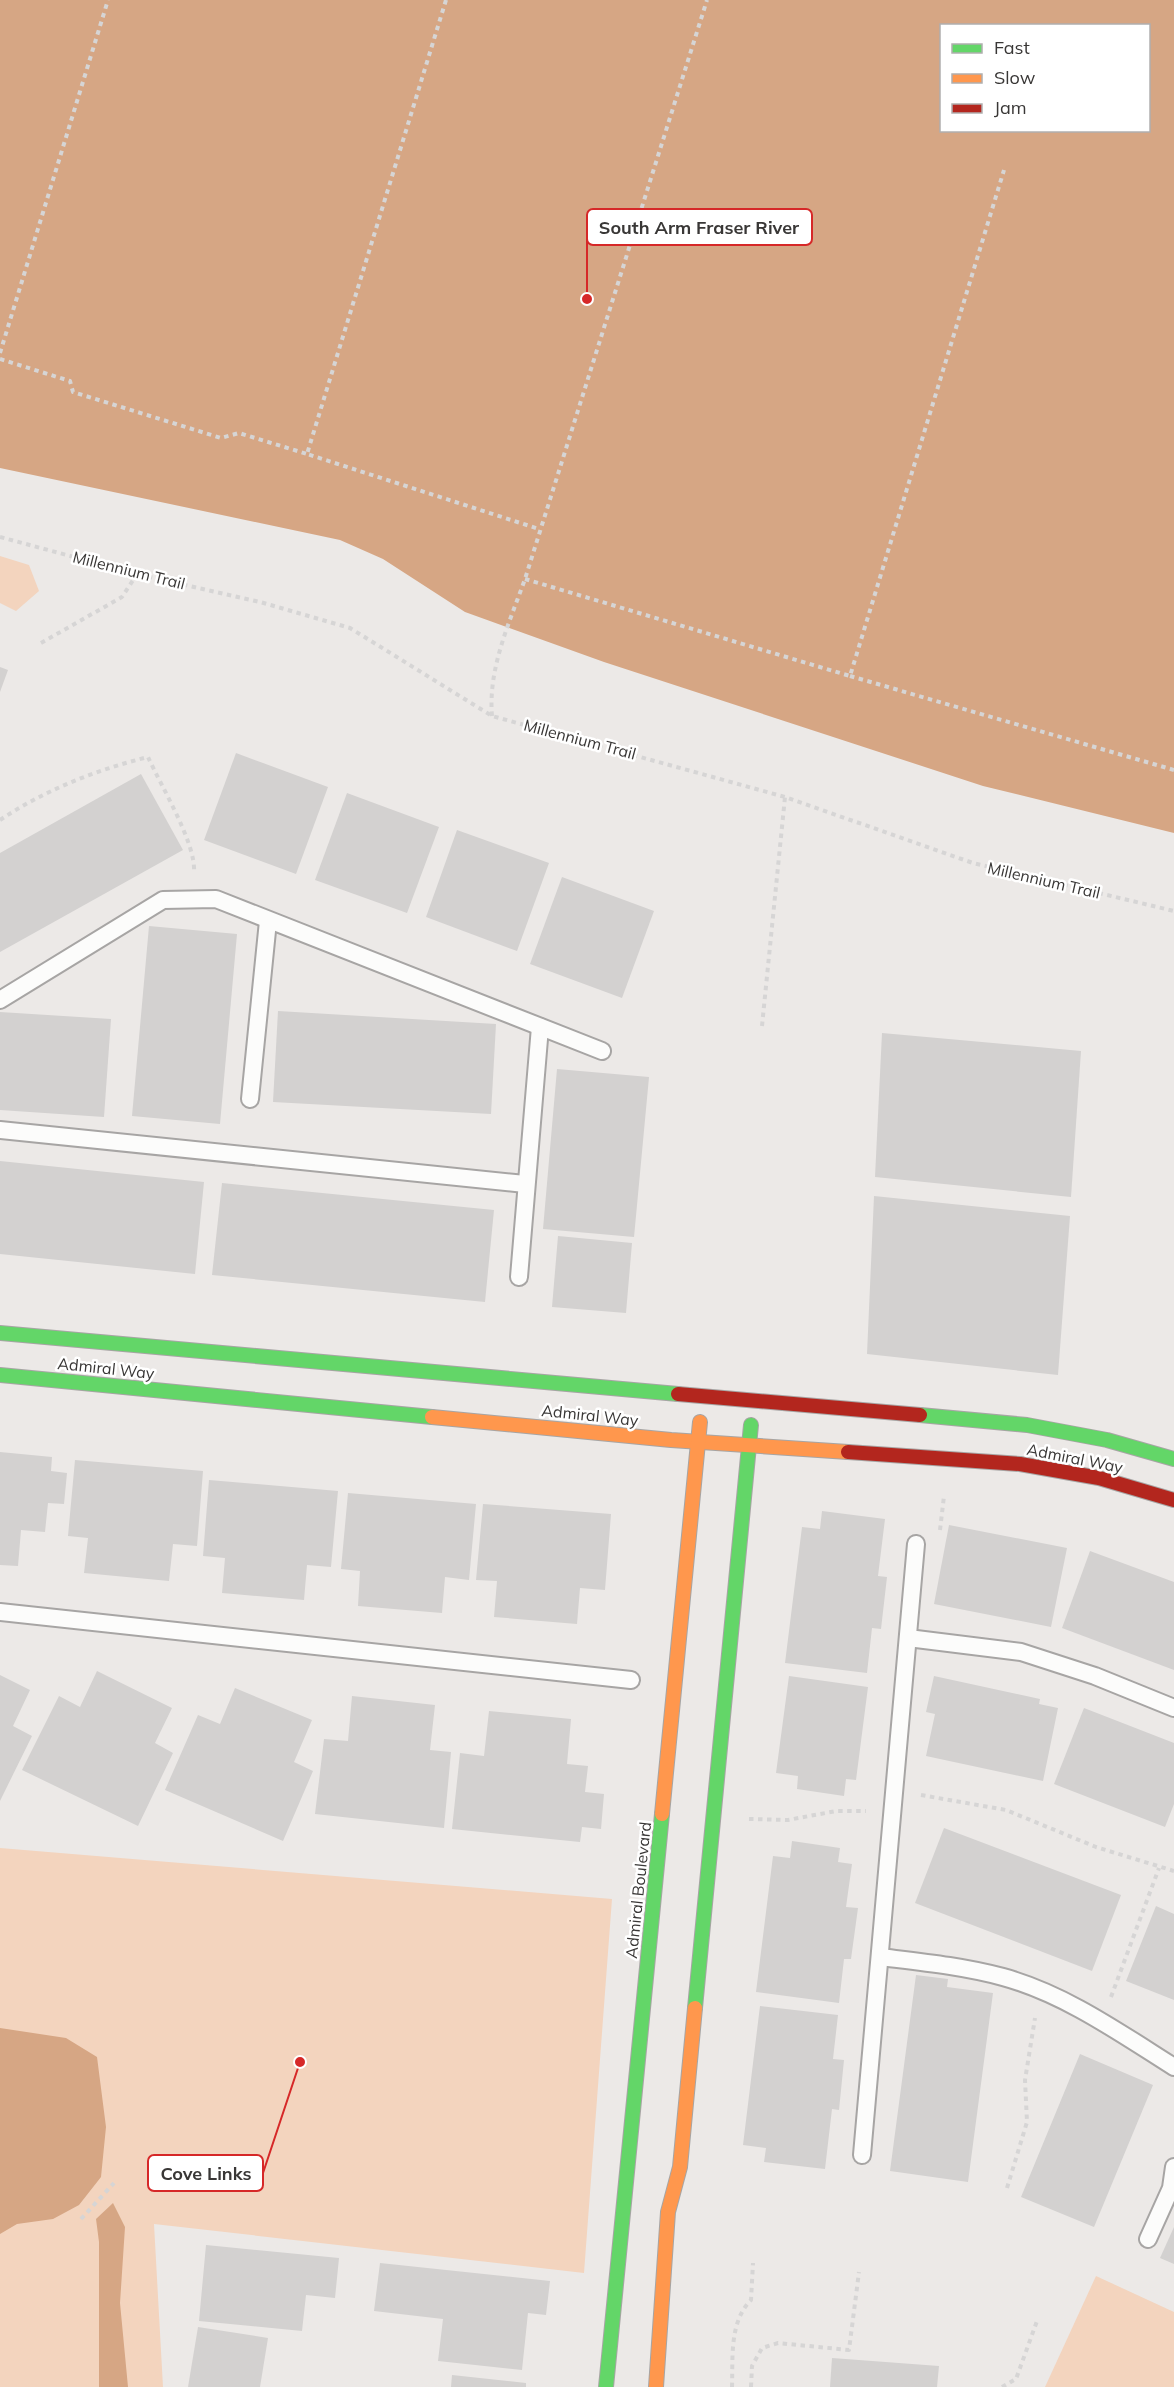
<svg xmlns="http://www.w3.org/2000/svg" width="1174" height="2387" font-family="Mulish,sans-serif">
<rect width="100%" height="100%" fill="#ece9e7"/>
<g fill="#f3d4be">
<polygon points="0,556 29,565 39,591 16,611 0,603"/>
<polygon points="0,1848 612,1899 584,2273 154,2224 163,2387 0,2387"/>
<polygon points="1096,2276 1174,2312 1174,2387 1045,2387"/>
</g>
<g fill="#d6a684" fill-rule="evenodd">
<path d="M0 0H1174V833L983 786 604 662 465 612 383 559 340 540 0 468ZM942 26H1148V130H942Z"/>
<polygon points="0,2028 66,2038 97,2057 106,2127 101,2177 79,2205 53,2219 17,2224 0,2234"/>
<polygon points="113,2203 125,2227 120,2303 128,2387 99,2387 99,2242 96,2219"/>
</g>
<g fill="#d3d1d0">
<polygon points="0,667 8,670 0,692"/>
<polygon points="236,753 328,787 296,874 204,840"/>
<polygon points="141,774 183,850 0,952 0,853"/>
<polygon points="347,793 439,827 407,913 315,880"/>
<polygon points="457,830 549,863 517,951 426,917"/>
<polygon points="562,877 654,911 622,998 530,964"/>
<polygon points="149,926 237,934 220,1124 132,1116"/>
<polygon points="278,1011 496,1024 491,1114 273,1102"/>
<polygon points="0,1012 111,1019 104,1117 0,1110"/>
<polygon points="882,1033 1081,1051 1071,1197 875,1177"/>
<polygon points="557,1069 649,1077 634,1237 543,1229"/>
<polygon points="0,1161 204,1182 195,1274 0,1254"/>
<polygon points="222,1183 494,1210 485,1302 212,1275"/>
<polygon points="874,1196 1070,1216 1058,1375 867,1354"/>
<polygon points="558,1236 632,1243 626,1313 552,1307"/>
<polygon points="0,1452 52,1457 51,1471 67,1473 64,1504 48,1503 45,1532 21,1530 18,1566 0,1565"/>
<polygon points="75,1460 203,1471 197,1546 173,1544 169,1581 84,1573 88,1538 68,1536"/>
<polygon points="209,1480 338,1491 331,1567 307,1565 304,1600 222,1593 225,1558 203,1556"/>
<polygon points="348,1493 476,1504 469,1580 445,1577 442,1613 358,1606 360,1571 341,1569"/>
<polygon points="483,1504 611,1514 605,1590 580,1588 577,1624 494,1617 497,1581 476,1580"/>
<polygon points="822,1511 885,1519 878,1576 887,1577 881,1629 872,1628 867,1673 785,1663 802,1527 820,1529"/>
<polygon points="949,1525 1067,1548 1051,1627 934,1604"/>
<polygon points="1090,1551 1174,1582 1174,1670 1062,1628"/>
<polygon points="97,1671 172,1708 155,1743 173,1753 138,1826 22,1770 59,1696 80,1707"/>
<polygon points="0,1675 30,1690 13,1726 32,1736 0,1801"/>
<polygon points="789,1676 868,1687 856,1780 846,1779 844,1796 797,1789 798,1776 776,1773"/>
<polygon points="934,1676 1040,1699 1039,1704 1058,1708 1043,1781 926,1756 935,1714 926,1712"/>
<polygon points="235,1688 312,1720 294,1762 313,1771 283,1841 165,1790 198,1715 220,1724"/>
<polygon points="352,1696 435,1705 430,1750 451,1752 444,1828 315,1814 324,1739 348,1741"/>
<polygon points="1084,1708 1174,1743 1174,1804 1165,1827 1054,1784"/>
<polygon points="489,1711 571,1719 567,1764 588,1766 585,1792 604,1794 601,1829 582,1827 580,1842 452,1829 460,1753 484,1756"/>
<polygon points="944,1828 1121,1895 1092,1971 915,1903"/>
<polygon points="792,1841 840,1848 838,1862 852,1864 846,1907 858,1908 851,1959 844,1959 839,2003 756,1992 773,1856 790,1858"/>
<polygon points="1156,1906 1174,1914 1174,2000 1126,1981"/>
<polygon points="916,1975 948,1979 947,1987 993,1993 968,2182 890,2171"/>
<polygon points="760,2006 838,2015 833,2059 844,2060 839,2110 832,2109 825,2169 764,2162 766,2148 743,2145"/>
<polygon points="1080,2054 1153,2085 1094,2227 1021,2197"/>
<polygon points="1174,2227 1174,2264 1160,2258"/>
<polygon points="206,2245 339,2258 335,2298 306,2295 302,2331 199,2321"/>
<polygon points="380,2263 550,2281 546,2315 528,2313 522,2370 438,2361 443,2319 374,2311"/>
<polygon points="198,2327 268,2338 260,2387 188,2387"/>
<polygon points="832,2358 939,2366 937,2387 830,2387"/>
<polygon points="452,2375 526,2383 526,2387 451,2387"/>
</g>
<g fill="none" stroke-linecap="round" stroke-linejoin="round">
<defs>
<g id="lane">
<polyline points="0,1000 163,900 216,899 602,1051"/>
<polyline points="250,1099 268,921"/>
<polyline points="0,1130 525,1184"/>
<polyline points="519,1277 540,1027"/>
<polyline points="0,1612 631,1680"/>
<polyline points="908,1638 1021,1652 1095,1676 1174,1708"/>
<path d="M880 1957C921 1962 962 1966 1003 1977 1065 1994 1120 2033 1174 2067"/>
<polyline points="862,2155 916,1544"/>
<polyline points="1148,2239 1171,2188 1174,2167"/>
</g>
<g id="fast">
<polyline points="0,1333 678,1394"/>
<polyline points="0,1375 432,1417"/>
<polyline points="920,1415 1027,1425 1107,1440 1174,1459"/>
<polyline points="695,2008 751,1425"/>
<polyline points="606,2387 662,1814"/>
</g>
<g id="slow">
<polyline points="432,1417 671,1440 848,1452"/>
<polyline points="662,1814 700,1422"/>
<polyline points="656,2387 668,2212 680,2167 695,2008"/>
</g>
<g id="jam">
<polyline points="678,1394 920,1415"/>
<polyline points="848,1452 1020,1464 1099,1478 1174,1500"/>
</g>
</defs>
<use href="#lane" stroke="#a7a5a4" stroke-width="20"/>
<use href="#fast" stroke="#a7a5a4" stroke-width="16"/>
<use href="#slow" stroke="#a7a5a4" stroke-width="16"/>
<use href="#jam" stroke="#a7a5a4" stroke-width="16"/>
<g stroke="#d6d5d5" stroke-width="4" stroke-dasharray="4.5 4.5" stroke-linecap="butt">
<polyline points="446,0 307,454 539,529"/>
<polyline points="0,353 108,0"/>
<polyline points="0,359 70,381 73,392 221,438 239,433 307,454"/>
<polyline points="0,537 137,574 260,602 350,628 492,716 785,797 973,863 1174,911"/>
<polyline points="525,579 850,676 1004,170"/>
<polyline points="41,643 122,597 137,574"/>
<polyline points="850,676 1174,770"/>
<path d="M492 716C488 668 509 624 525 579L707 0"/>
<path d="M0 820C45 790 96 770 148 757 161 786 196 843 194 872"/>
<polyline points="762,1026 785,797"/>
<polyline points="940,1530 944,1496"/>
<polyline points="921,1795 1006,1810 1096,1847 1174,1871"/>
<polyline points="749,1819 788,1820 836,1811 866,1811"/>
<polyline points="1111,1997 1159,1868"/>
<polyline points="1007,2188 1027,2122 1025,2080 1035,2018"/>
<polyline points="81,2219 114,2183"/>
<path d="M732 2387C733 2358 729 2322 751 2300L753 2263"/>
<polyline points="751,2387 752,2366 762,2348 778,2343 849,2350 859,2272"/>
<polyline points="1002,2387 1016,2379 1037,2321"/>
</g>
<use href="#lane" stroke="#fcfcfb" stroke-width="16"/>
<use href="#fast" stroke="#63d668" stroke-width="14"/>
<use href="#slow" stroke="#ff974d" stroke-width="14"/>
<use href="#jam" stroke="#b3261e" stroke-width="14"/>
</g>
<g text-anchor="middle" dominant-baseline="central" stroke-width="5" stroke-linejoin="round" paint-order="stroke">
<g font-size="16" fill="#393736" stroke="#fff">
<text transform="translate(129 570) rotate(14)">Millennium Trail</text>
<text transform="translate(580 739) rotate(15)">Millennium Trail</text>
<text transform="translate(1044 880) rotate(13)">Millennium Trail</text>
<text transform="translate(106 1368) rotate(6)">Admiral Way</text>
<text transform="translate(590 1415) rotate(6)">Admiral Way</text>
<text transform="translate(1075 1458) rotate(11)">Admiral Way</text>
<text transform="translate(638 1890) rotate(-84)">Admiral Boulevard</text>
</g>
</g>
<path fill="none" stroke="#d62828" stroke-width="2" d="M587 299L587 227M300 2062L263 2173"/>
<g fill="#d62828" stroke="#fff" stroke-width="2">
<circle cx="587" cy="299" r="6"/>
<circle cx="300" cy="2062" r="6"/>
</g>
<g fill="#fff" stroke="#d62828" stroke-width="2">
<rect x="587" y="209" width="225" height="36" rx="6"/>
<rect x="148" y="2155" width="115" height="36" rx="6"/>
</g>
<g font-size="18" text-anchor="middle" font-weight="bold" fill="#393736">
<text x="699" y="234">South Arm Fraser River</text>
<text x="206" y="2180">Cove Links</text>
</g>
<rect x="940" y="24" width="210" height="108" fill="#ffffff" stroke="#b0afaf" stroke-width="1.5"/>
<rect x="952" y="44" width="30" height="9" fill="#63d668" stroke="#b0afaf" stroke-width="1.5"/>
<text x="994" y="54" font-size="18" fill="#393736">Fast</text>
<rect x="952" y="74" width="30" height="9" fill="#ff974d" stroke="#b0afaf" stroke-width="1.5"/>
<text x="994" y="84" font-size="18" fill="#393736">Slow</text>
<rect x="952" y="104" width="30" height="9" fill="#b3261e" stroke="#b0afaf" stroke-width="1.5"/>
<text x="994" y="114" font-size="18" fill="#393736">Jam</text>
</svg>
